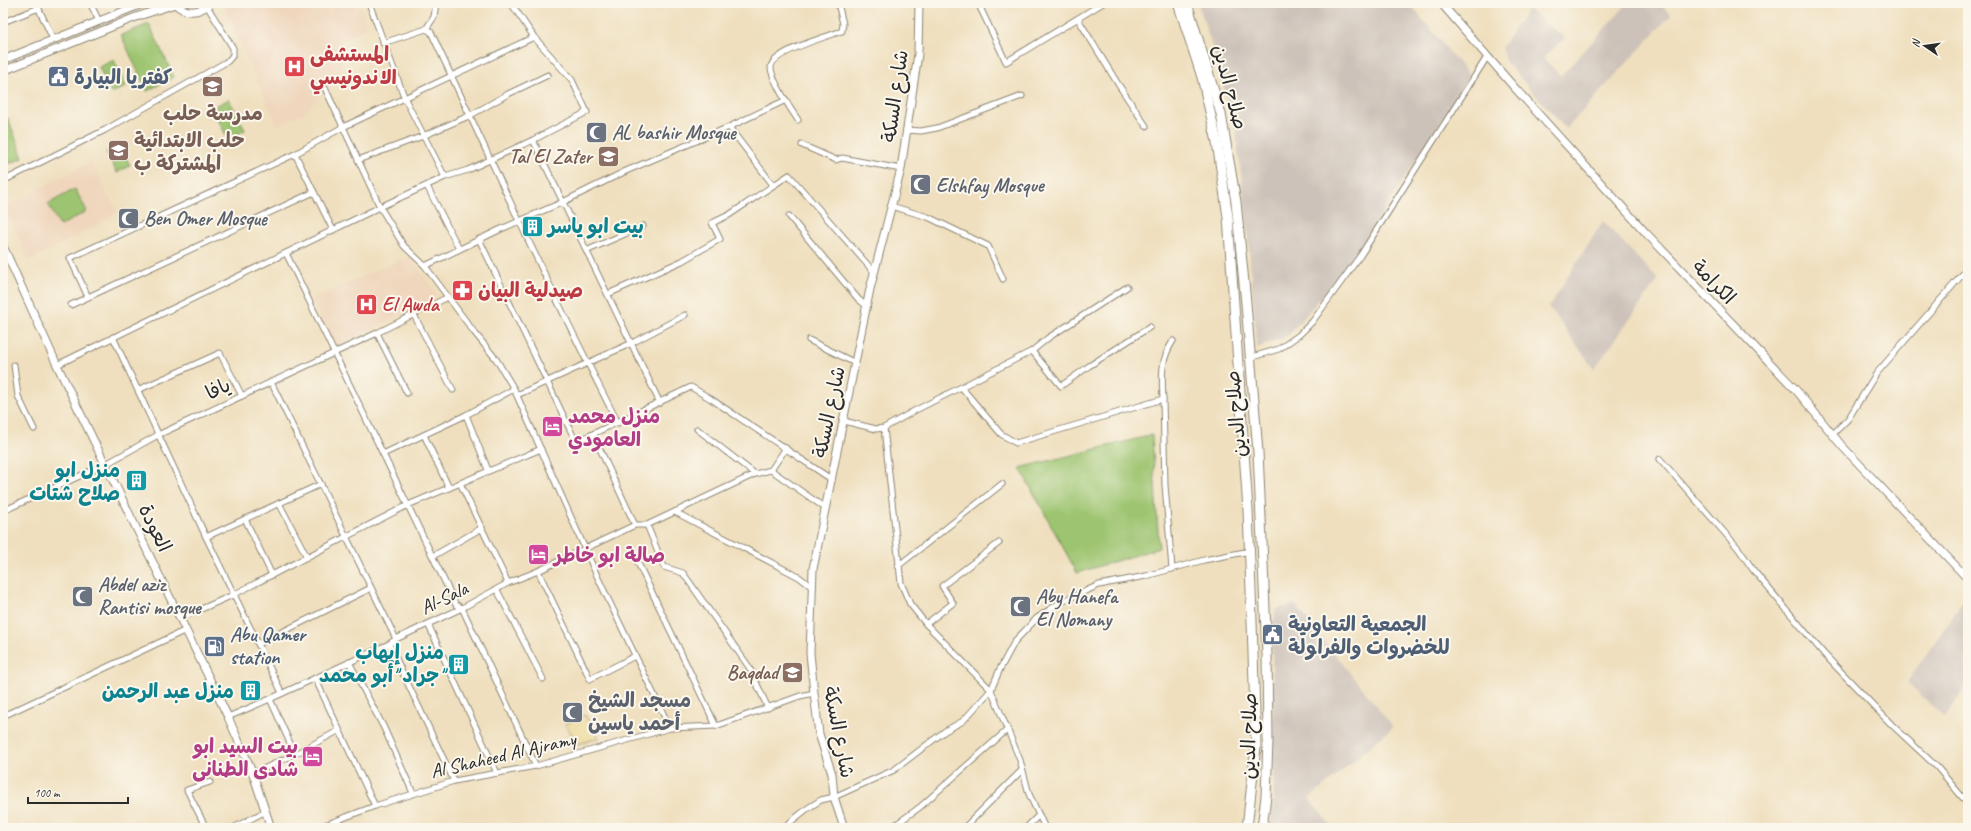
<svg xmlns="http://www.w3.org/2000/svg" width="1971" height="831" font-family="Caveat,'Playpen Sans Arabic',sans-serif">
<rect width="100%" height="100%" fill="#fbf7ec"/>
<filter id="ink" filterUnits="userSpaceOnUse"><feTurbulence type="fractalNoise" baseFrequency=".025" numOctaves="2"/><feDisplacementMap in="SourceGraphic" scale="8" xChannelSelector="R" yChannelSelector="G"/><feConvolveMatrix kernelMatrix="1 2 1 2 8 2 1 2 1" color-interpolation-filters="sRGB"/></filter>
<filter id="wash" filterUnits="userSpaceOnUse"><feTurbulence type="fractalNoise" baseFrequency=".012" numOctaves="4" result="noise"/><feDisplacementMap in="SourceGraphic" scale="16" xChannelSelector="R" yChannelSelector="G"/><feGaussianBlur stdDeviation="0.9" result="paint"/><feColorMatrix in="noise" values="0 0 0 0 0 0 0 0 0 0 0 0 0 0 0 0 0 1.4 0 .05"/><feComposite in="paint" operator="in"/></filter>
<g filter="url(#wash)">
<rect width="100%" height="100%" fill="#efdfbe"/>
<g fill="#efd6bc">
<polygon points="222,3 360,3 367,27 341,41 342,58 339,73 304,113 277,125"/>
<polygon points="91,162 117,212 105,221 29,261 4,207"/>
<polygon points="410,256 437,296 333,348 311,300"/>
</g>
<g fill="#cdc2b9">
<polygon points="1198,3 1409,3 1470,77 1348,266 1289,335 1257,348 1248,234 1236,131 1214,53"/>
<polygon points="1628,3 1660,3 1671,15 1566,129 1505,61 1502,47 1528,9 1565,38 1543,58 1561,76"/>
<polygon points="1603,221 1658,280 1594,369 1549,307"/>
<polygon points="1967,596 1968,683 1945,718 1907,682"/>
<polygon points="1295,604 1393,727 1309,799 1333,828 1270,828 1274,796 1272,629 1276,609"/>
</g>
<g fill="#9dc46f" stroke="#64784d">
<polygon points="149,24 174,77 147,91 121,35"/>
<polygon points="114,60 126,87 111,93 99,67"/>
<polygon points="229,99 245,130 228,139 212,108"/>
<polygon points="8,118 23,158 3,166 3,120"/>
<polygon points="119,145 130,165 117,173 106,152"/>
<polygon points="75,189 87,211 60,226 48,204"/>
<polygon points="1152,435 1159,548 1077,573 1020,468"/>
</g>
<polygon fill="#eeda9e" stroke="#8c8264" points="585,715 599,738 578,744 565,724"/>
</g>
<g filter="url(#ink)">
<g fill="none" stroke-linecap="round" stroke-linejoin="round">
<defs>
<g id="street">
<polyline points="36,3 53,39"/>
<polyline points="90,3 99,21"/>
<polyline points="369,3 405,99 445,177"/>
<polyline points="978,3 1006,62 1103,3"/>
<polyline points="1078,19 1118,84 1146,126"/>
<polyline points="3,22 39,8"/>
<path d="M426 29 431 32C492 163 552 294 618 423"/>
<polyline points="383,43 426,29 434,17 436,3"/>
<polyline points="325,88 380,207 404,246 425,266 474,332 496,359 514,389 598,578 670,728"/>
<path d="M798 120C791 110 772 80 771 68 770 52 829 36 842 31L843 24 838 3"/>
<polyline points="729,127 773,185"/>
<polyline points="906,130 921,131 937,128 1022,96"/>
<polyline points="533,140 660,403"/>
<polyline points="802,145 836,160 842,158 901,169"/>
<polyline points="295,154 333,230"/>
<polyline points="358,160 423,136 471,115 508,94 548,75"/>
<polyline points="3,181 105,130 228,61 233,55 233,48 207,6"/>
<polyline points="427,186 459,249"/>
<polyline points="891,206 928,217 988,246 1003,279"/>
<polyline points="789,216 859,300 867,306"/>
<polyline points="479,239 576,442 691,387 711,399 831,479"/>
<polyline points="586,251 643,226"/>
<polyline points="286,253 456,605 462,608 536,766"/>
<polyline points="425,266 499,230 563,202 626,171 729,127 786,100"/>
<polyline points="608,294 682,261 720,239 712,223 729,215 789,175 874,272"/>
<polyline points="88,297 70,258 295,154 343,127 534,37"/>
<polyline points="71,305 314,192"/>
<polyline points="414,315 453,390"/>
<polyline points="377,333 407,393"/>
<polyline points="113,337 206,537 282,693"/>
<polyline points="809,340 855,363"/>
<polyline points="1032,351 1061,386 1089,366 1150,327"/>
<polyline points="1249,358 1279,349 1299,335 1312,322 1360,256 1487,57"/>
<polyline points="14,365 18,396 34,429"/>
<polyline points="57,365 380,207 445,177 468,170 533,140 587,112 572,80 534,37 511,3"/>
<polyline points="271,382 396,639"/>
<polyline points="962,388 1001,434 1016,443 1163,399 1165,485 1172,569"/>
<polyline points="138,390 220,353 242,396"/>
<polyline points="517,395 632,343 685,315"/>
<path d="M1163 399C1162 376 1160 361 1173 341"/>
<polyline points="466,415 488,470"/>
<polyline points="844,421 876,429 884,428 914,411 1032,351 1048,338 1127,287"/>
<polyline points="884,428 901,583 910,604 926,624 991,690 1020,760 1029,794 1045,828"/>
<polyline points="697,429 755,474"/>
<polyline points="593,434 635,525"/>
<polyline points="1833,434 1848,419 1876,374 1968,268"/>
<polyline points="424,435 449,488"/>
<polyline points="383,454 466,415 514,389"/>
<polyline points="1660,459 1738,548 1754,571 1824,654 1892,725 1937,767 1968,804"/>
<polyline points="771,470 825,508"/>
<polyline points="460,483 508,583"/>
<polyline points="279,503 307,557"/>
<polyline points="3,511 106,464 158,435 377,333 448,297"/>
<polyline points="675,512 799,577 812,587"/>
<polyline points="245,519 272,575"/>
<polyline points="647,525 664,567 683,573 749,667 768,708"/>
<polyline points="206,537 321,484"/>
<polyline points="433,556 482,528"/>
<polyline points="637,561 716,726"/>
<polyline points="898,566 1002,484"/>
<polyline points="538,571 590,679 635,656"/>
<polyline points="497,590 543,679"/>
<polyline points="181,618 233,595 408,505 541,449"/>
<polyline points="428,624 497,773"/>
<polyline points="926,624 953,603 942,586 999,543"/>
<polyline points="258,644 371,588"/>
<polyline points="389,644 454,781"/>
<polyline points="349,662 384,728 413,793"/>
<polyline points="315,678 375,806"/>
<polyline points="270,699 295,754"/>
<polyline points="3,716 186,630"/>
<polyline points="228,717 270,699 389,644 396,639 462,608 508,583 538,571 635,525 647,525 755,474 771,470 786,448"/>
<polyline points="253,774 295,754 338,731"/>
<polyline points="206,828 187,790 210,782"/>
<polyline points="233,828 266,811"/>
<polyline points="317,828 375,806 454,781 536,766 670,728 716,726 800,696 814,693"/>
<polyline points="783,828 808,808 821,800 834,797 894,770 945,731 963,721 991,690 1000,669 1015,641 1037,618 1061,602 1099,585 1146,576 1204,560 1250,551"/>
<polyline points="891,828 920,807 1007,730"/>
<polyline points="964,828 1022,770"/>
<polyline points="1026,828 1039,815"/>
</g>
<g id="secondary">
<path d="M174 3C185 14 199 14 210 3"/>
<polyline points="1441,3 1514,87 1646,233 1796,390 1842,446 1968,579"/>
<polyline points="3,60 144,3"/>
<polyline points="3,71 136,17 175,4"/>
<polyline points="3,246 57,365 228,717 253,774 271,828"/>
<polyline points="844,828 834,797 832,774 819,734 814,693 810,653 813,569 870,289 901,169 918,54 919,3"/>
</g>
<g id="highway">
<polyline points="1178,3 1202,77 1217,142 1228,217 1248,510 1251,591 1256,746 1247,828"/>
<polyline points="1187,3 1221,114 1236,202 1246,303 1258,452 1267,654 1268,741 1266,796 1262,828"/>
</g>
</defs>
<use href="#street" stroke="#8d8574" stroke-width="7"/>
<use href="#secondary" stroke="#8d8574" stroke-width="9"/>
<use href="#highway" stroke="#8d8574" stroke-width="11"/>
<use href="#street" stroke="#fff" stroke-width="5"/>
<use href="#secondary" stroke="#fff" stroke-width="7"/>
<use href="#highway" stroke="#fff" stroke-width="9"/>
</g>
</g>
<defs>
<symbol id="hospital-square" viewBox="-11 -11 22 22"><rect x="-9" y="-9" width="18" height="18" rx="4" fill="#e0444e" stroke="#fbf7ec"/><path d="M-5-5h3v3.5h4V-5h3V5h-3V1.5h-4V5h-3Z" fill="#fff"/></symbol>
<symbol id="civic-square" viewBox="-11 -11 22 22"><rect x="-9" y="-9" width="18" height="18" rx="4" fill="#5c6f8a" stroke="#fbf7ec"/><path d="M-.6-6.5H3V-4.5H.6V-3L4-1V1h2V6H-6V1h2V-1L-.6-3ZM-1.2 2.5V6h2.4V2.5Z" fill="#fff"/></symbol>
<symbol id="school-square" viewBox="-11 -11 22 22"><rect x="-9" y="-9" width="18" height="18" rx="4" fill="#8d6e63" stroke="#fbf7ec"/><path d="M0-5L7-2L0 1L-7-2ZM-4 1L0 2.5L4 1V4Q0 6-4 4Z" fill="#fff"/></symbol>
<symbol id="mosque-square" viewBox="-11 -11 22 22"><rect x="-9" y="-9" width="18" height="18" rx="4" fill="#6b7280" stroke="#fbf7ec"/><path d="M3.5-4.9A6 6 0 1 0 3.5 4.9A5 5 0 1 1 3.5-4.9Z" fill="#fff"/></symbol>
<symbol id="building-square" viewBox="-11 -11 22 22"><rect x="-9" y="-9" width="18" height="18" rx="4" fill="#0f9aa8" stroke="#fbf7ec"/><path d="M-4-6H4V6H1V3H-1V6H-4ZM-2.5-4.3h1.7v1.8h-1.7ZM.8-4.3h1.7v1.8H.8ZM-2.5-1h1.7V.8h-1.7ZM.8-1h1.7V.8H.8Z" fill="#fff"/></symbol>
<symbol id="pharmacy-square" viewBox="-11 -11 22 22"><rect x="-9" y="-9" width="18" height="18" rx="4" fill="#e0444e" stroke="#fbf7ec"/><path d="M-2-6h4v4h4v4h-4v4h-4v-4h-4v-4h4Z" fill="#fff"/></symbol>
<symbol id="hotel-square" viewBox="-11 -11 22 22"><rect x="-9" y="-9" width="18" height="18" rx="4" fill="#d1479c" stroke="#fbf7ec"/><path d="M-6-4.5h1.5V1H6V5H4.5V3h-9V5H-6ZM-4 0a1.8 1.8 0 1 1 3.6 0ZM.5 0V-2.5h3Q6-2.5 6 0Z" fill="#fff"/></symbol>
<symbol id="fuel-square" viewBox="-11 -11 22 22"><rect x="-9" y="-9" width="18" height="18" rx="4" fill="#5c6f8a" stroke="#fbf7ec"/><path d="M-5.5-6h7V0h2V4h1.3V-2.5L3-4.5l.8-.8L6-3V5H2.5V1h-1V6h-7ZM-4.2-4.7v3.2H.2V-4.7Z" fill="#fff"/></symbol>
</defs>
<g fill-rule="evenodd">
<use href="#hospital-square" x="282" y="54" width="25" height="25"/>
<use href="#civic-square" x="46" y="64" width="25" height="25"/>
<use href="#school-square" x="200" y="74" width="25" height="25"/>
<use href="#mosque-square" x="584" y="120" width="25" height="25"/>
<use href="#school-square" x="106" y="138" width="25" height="25"/>
<use href="#school-square" x="596" y="144" width="25" height="25"/>
<use href="#mosque-square" x="908" y="172" width="25" height="25"/>
<use href="#mosque-square" x="116" y="206" width="25" height="25"/>
<use href="#building-square" x="520" y="214" width="25" height="25"/>
<use href="#pharmacy-square" x="450" y="278" width="25" height="25"/>
<use href="#hospital-square" x="354" y="292" width="25" height="25"/>
<use href="#hotel-square" x="540" y="414" width="25" height="25"/>
<use href="#building-square" x="124" y="468" width="25" height="25"/>
<use href="#hotel-square" x="526" y="542" width="25" height="25"/>
<use href="#mosque-square" x="70" y="584" width="25" height="25"/>
<use href="#mosque-square" x="1008" y="594" width="25" height="25"/>
<use href="#civic-square" x="1260" y="622" width="25" height="25"/>
<use href="#fuel-square" x="202" y="634" width="25" height="25"/>
<use href="#building-square" x="446" y="652" width="25" height="25"/>
<use href="#school-square" x="780" y="660" width="25" height="25"/>
<use href="#building-square" x="238" y="678" width="25" height="25"/>
<use href="#mosque-square" x="560" y="700" width="25" height="25"/>
<use href="#hotel-square" x="300" y="744" width="25" height="25"/>
</g>
<g text-anchor="middle" dominant-baseline="central" stroke-width="4" stroke-linejoin="round" paint-order="stroke">
<g font-size="20" font-weight="bold" fill="#be3a42" stroke="#fbf7ec" text-anchor="start">
<text x="310" y="54">المستشفى<tspan x="310" dy="23">الاندونيسي</tspan></text>
<text x="478" y="290">صيدلية البيان</text>
<text x="382" y="304">El Awda</text>
</g>
<g font-size="20" font-weight="bold" fill="#4e5e75" stroke="#fbf7ec" text-anchor="start">
<text x="74" y="77">كفتريا البيارة</text>
<text x="1288" y="624">الجمعية التعاونية<tspan x="1288" dy="23">للخضروات والفراولة</tspan></text>
<text x="230" y="634">Abu Qamer<tspan x="230" dy="23">station</tspan></text>
</g>
<g font-size="20" fill="#2b2b2b" stroke="#fbf7ec">
<text transform="translate(1230 87) rotate(75)">صلاح الدين</text>
<text transform="translate(895 96) rotate(-82)">شارع السكة</text>
<text transform="translate(1714 282) rotate(46)">الكرامة</text>
<text transform="translate(218 389) rotate(-25)">يافا</text>
<text transform="translate(829 412) rotate(-78)">شارع السكة</text>
<text transform="translate(1236 414) rotate(-95)">صلاح الدين</text>
<text transform="translate(155 528) rotate(64)">العودة</text>
<text transform="translate(444 598) rotate(-26)">Al-Sala</text>
<text transform="translate(839 732) rotate(79)">شارع السكة</text>
<text transform="translate(1249 736) rotate(-89)">صلاح الدين</text>
<text transform="translate(503 755) rotate(-13)">Al Shaheed Al Ajramy</text>
</g>
<g font-size="20" font-weight="bold" fill="#785e54" stroke="#fbf7ec" text-anchor="end">
<text x="213" y="113" text-anchor="middle">مدرسة حلب</text>
<text x="134" y="140" text-anchor="start">حلب الابتدائية<tspan x="134" dy="23">المشتركة ب</tspan></text>
<text x="592" y="156">Tal El Zater</text>
<text x="778" y="672">Baqdad</text>
</g>
<g font-size="20" font-weight="bold" fill="#5b616d" stroke="#fbf7ec" text-anchor="start">
<text x="612" y="132">AL bashir Mosque</text>
<text x="936" y="185">Elshfay Mosque</text>
<text x="144" y="218">Ben Omer Mosque</text>
<text x="98" y="584">Abdel aziz<tspan x="98" dy="23">Rantisi mosque</tspan></text>
<text x="1036" y="596">Aby Hanefa<tspan x="1036" dy="23">El Nomany</tspan></text>
<text x="588" y="700">مسجد الشيخ<tspan x="588" dy="23">أحمد ياسين</tspan></text>
</g>
<g font-size="20" font-weight="bold" fill="#0d838f" stroke="#fbf7ec" text-anchor="end">
<text x="548" y="226" text-anchor="start">بيت ابو ياسر</text>
<text x="120" y="470">منزل ابو<tspan x="120" dy="23">صلاح شتات</tspan></text>
<text x="444" y="652">منزل إيهاب<tspan x="444" dy="23">جراد "أبو محمد"</tspan></text>
<text x="234" y="691">منزل عبد الرحمن</text>
</g>
<g font-size="20" font-weight="bold" fill="#b23c85" stroke="#fbf7ec" text-anchor="start">
<text x="568" y="416">منزل محمد<tspan x="568" dy="23">العامودي</tspan></text>
<text x="554" y="555">صالة ابو خاطر</text>
<text x="298" y="746" text-anchor="end">بيت السيد ابو<tspan x="298" dy="23">شادى الطنانى</tspan></text>
</g>
</g>
<rect width="1971" height="831" fill="none" stroke="#fbf7ec" stroke-width="16"/>
<g transform="translate(1925 46) rotate(283)" stroke="#fbf7ec" stroke-width="3" paint-order="stroke">
<path d="M0-3L7 15L0 10L-7 15Z" fill="#2b2b2b"/>
<text y="-6" font-size="11" font-weight="bold" text-anchor="middle" fill="#2b2b2b">N</text>
</g>
<path d="M28 797v6h100v-6" fill="none" stroke="#2b2b2b" stroke-width="2"/>
<text x="34" y="797" font-size="12" fill="#2b2b2b" stroke="#fbf7ec" stroke-width="3" paint-order="stroke">100 m</text>
</svg>
